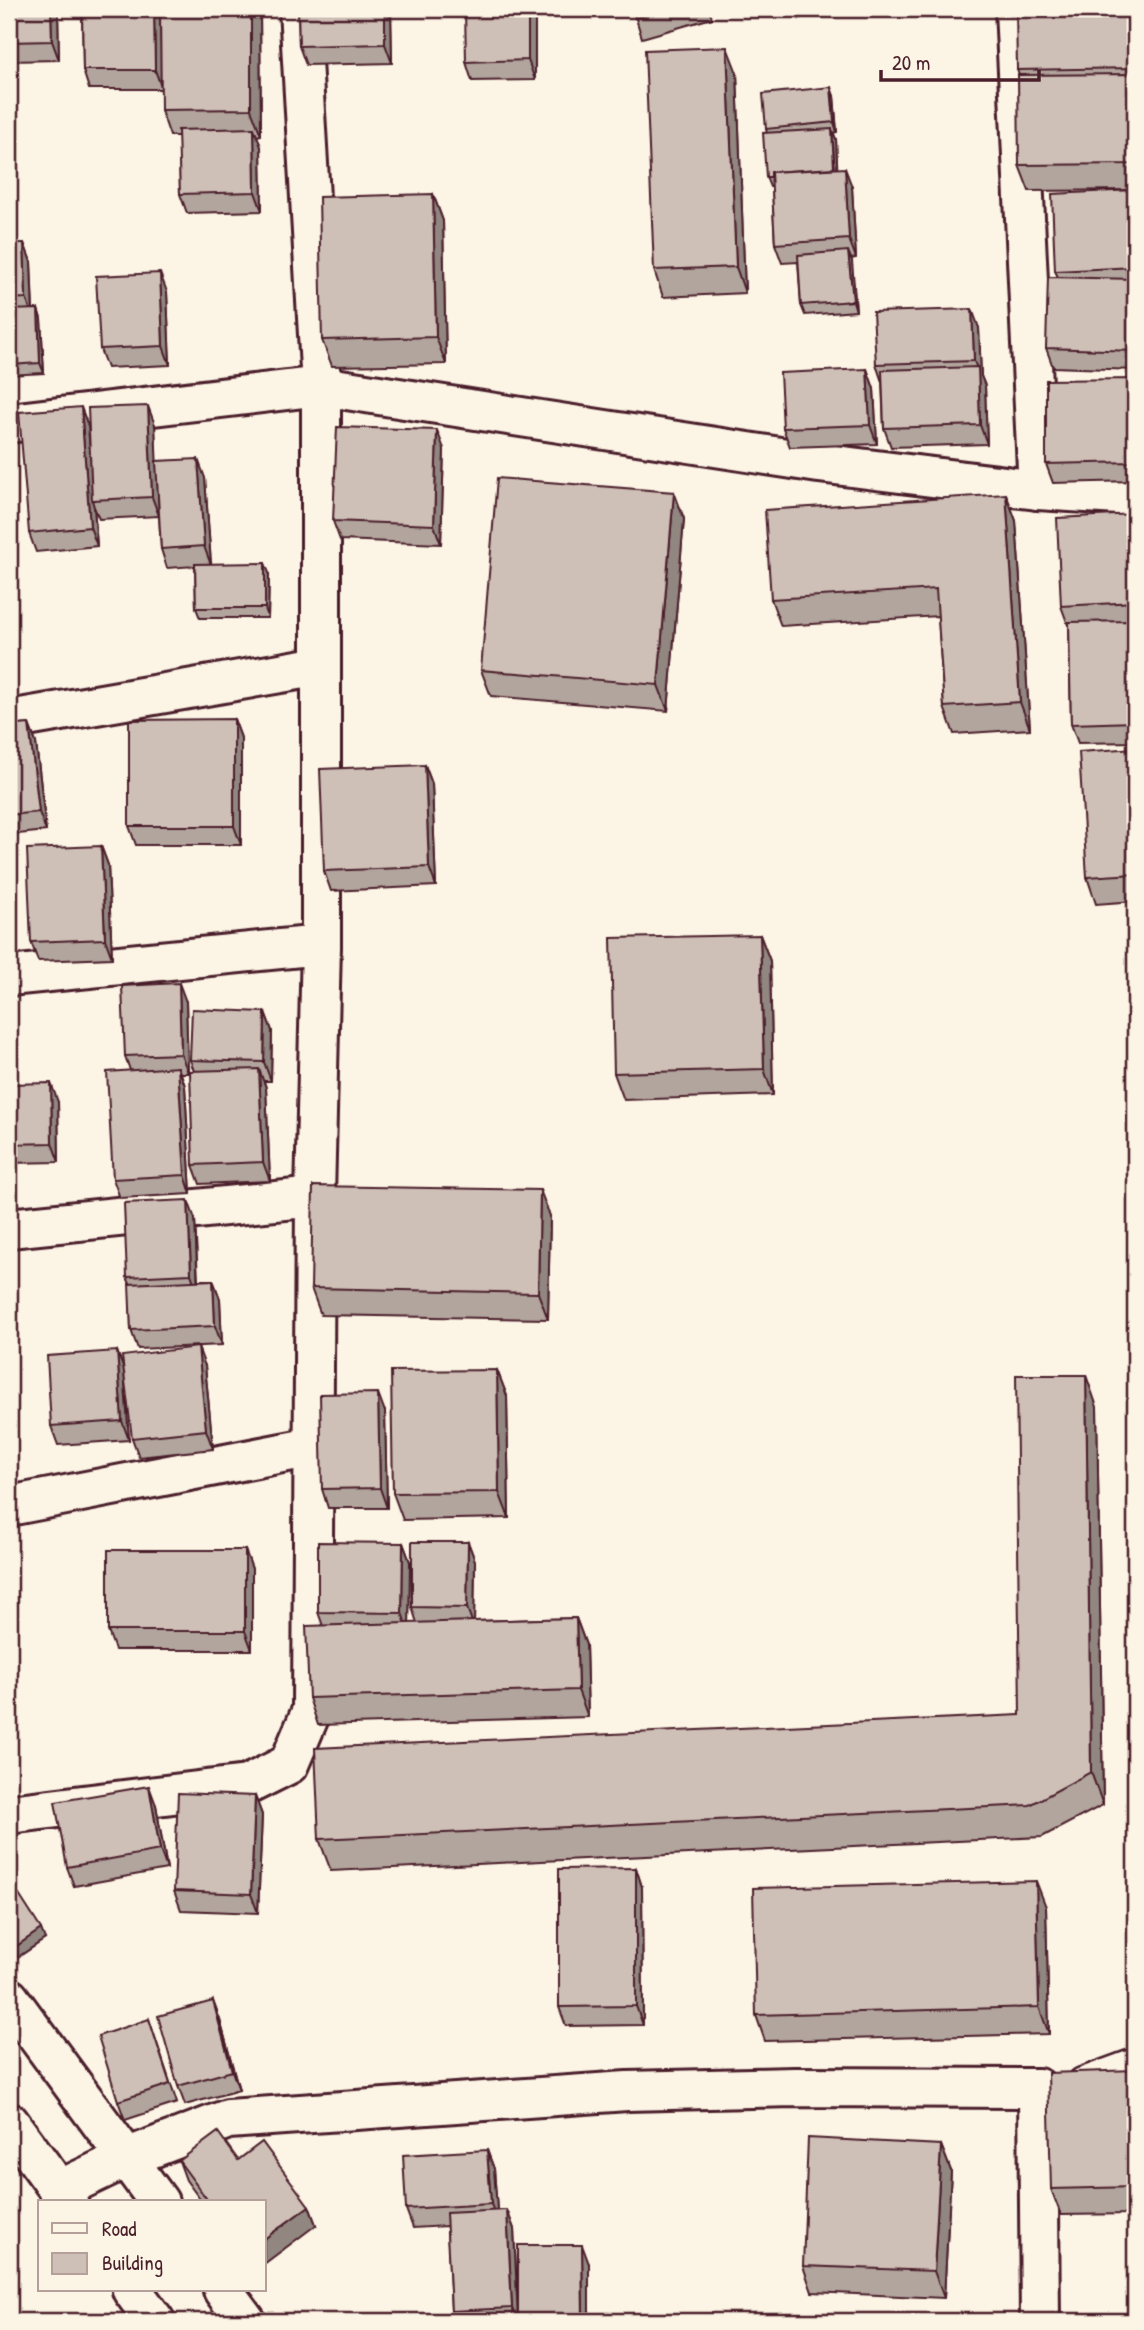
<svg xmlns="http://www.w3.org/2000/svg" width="1144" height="2330" font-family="'Patrick Hand',sans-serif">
<rect width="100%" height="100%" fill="#fcf5e5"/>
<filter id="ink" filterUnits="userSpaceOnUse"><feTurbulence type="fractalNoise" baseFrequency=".0143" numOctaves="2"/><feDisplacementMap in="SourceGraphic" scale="14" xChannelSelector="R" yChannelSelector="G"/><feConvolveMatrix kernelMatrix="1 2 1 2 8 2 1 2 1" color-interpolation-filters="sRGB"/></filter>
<g filter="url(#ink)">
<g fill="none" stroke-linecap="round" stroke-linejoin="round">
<defs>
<polyline id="lane" points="1083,2083 1135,2064"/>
<g id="street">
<polyline points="1015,9 1038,490"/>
<polyline points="9,423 321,386 819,463 1038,490 1135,496"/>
<polyline points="9,720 321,666"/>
<polyline points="9,976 321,945"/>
<polyline points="9,1228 315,1197"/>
<polyline points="9,1506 313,1447"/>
<polyline points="9,1814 247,1785 289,1764 312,1710 315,1197 321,945 321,386 299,9"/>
<polyline points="59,2190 126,2158 228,2119 627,2091 794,2087 1038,2088 1040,2321"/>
</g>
<g id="primary">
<polyline points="9,1998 159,2202"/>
<polyline points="9,2122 68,2202"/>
<polyline points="132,2290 155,2321"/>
<polyline points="223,2290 246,2321"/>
</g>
</defs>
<use href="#lane" stroke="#4a1f2b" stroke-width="35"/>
<use href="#street" stroke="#4a1f2b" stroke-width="44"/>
<use href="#primary" stroke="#4a1f2b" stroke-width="44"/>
<use href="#lane" stroke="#fcf5e5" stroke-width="30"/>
<use href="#street" stroke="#fcf5e5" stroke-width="38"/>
<use href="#primary" stroke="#fcf5e5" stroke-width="38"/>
</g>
<g fill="#b2a59d" stroke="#4a1f2b" stroke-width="2">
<polygon points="9,9 58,9 59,60 9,61"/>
<polygon points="82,9 260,9 261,135 257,136 261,147 262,211 187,213 180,194 179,136 170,136 161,110 161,89 89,89 83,70"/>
<polygon points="298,9 391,9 392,63 306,65 299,46"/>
<polygon points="535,9 535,80 472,81 466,62"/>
<polygon points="633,9 709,9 712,18 642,38"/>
<polygon points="793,9 817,9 799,19"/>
<polygon points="1135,9 1135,370 1053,367 1046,348 1058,277 1055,271 1131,190 1029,191 1019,165 1019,75 1017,70"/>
<polygon points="737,73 745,293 663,297 654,270"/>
<polygon points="834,96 837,132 833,133 836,139 837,168 852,187 856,258 851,259 856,311 805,315 801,305 798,262 782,263 775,244 772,187 770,187 766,177 767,133 766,129"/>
<polygon points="433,194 443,221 446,364 332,366 322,340"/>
<polygon points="24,243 31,262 33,309 38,309 41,319 44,373 9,375 9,244"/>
<polygon points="167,292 170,365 107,368 100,349"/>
<polygon points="979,328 981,376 985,386 987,444 891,447 884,428 882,382 876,364"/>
<polygon points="867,369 874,389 877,444 790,447 783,428"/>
<polygon points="1135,379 1135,481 1053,483 1046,464"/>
<polygon points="155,425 156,461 205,478 211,564 269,573 268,618 200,618 196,608 195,566 167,568 161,549 159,516 99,519 94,507 97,546 36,552 29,533 88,426 89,450"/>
<polygon points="444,449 441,544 340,540 333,521"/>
<polygon points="674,492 684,519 668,711 491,696 481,670"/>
<polygon points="1006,494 1016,521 1030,729 954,734 944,707 938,616 781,626 771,599"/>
<polygon points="1135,514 1135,742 1078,743 1071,724 1069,625 1068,625 1061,606"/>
<polygon points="234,719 241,738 241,845 136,845 129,826"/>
<polygon points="29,724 36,743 46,831 9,835 9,726"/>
<polygon points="1135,748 1135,901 1096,904 1087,877"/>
<polygon points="425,765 432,784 436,886 331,891 324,871"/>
<polygon points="101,846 108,865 112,958 38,961 31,942"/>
<polygon points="760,935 770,961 773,1095 624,1100 614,1073"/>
<polygon points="186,1002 188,1073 181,1073 185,1086 191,1194 120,1198 113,1179 130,1070 125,1056"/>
<polygon points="265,1012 272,1031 271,1081 264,1081 266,1088 270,1181 200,1184 193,1165 194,1071 190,1060"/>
<polygon points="9,1084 58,1102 59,1162 9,1163"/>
<polygon points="550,1216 548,1319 321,1315 311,1288"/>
<polygon points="195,1219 198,1280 213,1280 220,1299 222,1345 138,1349 131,1330 130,1284 127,1277"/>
<polygon points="117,1351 124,1370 129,1440 58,1445 51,1426"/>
<polygon points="205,1366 213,1449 139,1457 132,1438"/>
<polygon points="497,1370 507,1396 509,1518 403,1520 393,1493"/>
<polygon points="1097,1407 1103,1805 1042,1837 331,1871 319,1839 1020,1715"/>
<polygon points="385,1412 387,1508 328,1508 322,1489"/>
<polygon points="468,1542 475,1561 474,1621 576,1618 586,1645 588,1717 318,1725 309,1698 323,1626 318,1612 403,1543 410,1562 409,1623 417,1623 412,1607"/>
<polygon points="245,1550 252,1569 252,1650 115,1650 108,1631"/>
<polygon points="255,1796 262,1815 258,1913 181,1910 174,1891"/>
<polygon points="156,1805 167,1869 74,1886 67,1867"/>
<polygon points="636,1868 642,1887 643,2025 566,2026 559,2007"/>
<polygon points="9,1891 45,1939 18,1957 9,1942"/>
<polygon points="1046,1907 1049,2034 765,2041 756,2015"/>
<polygon points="213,2001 220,2020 239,2090 185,2105 178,2086"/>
<polygon points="149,2019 177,2103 125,2120 118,2101"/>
<polygon points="1135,2070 1135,2214 1061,2215 1051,2189"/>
<polygon points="941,2145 951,2171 944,2298 812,2292 803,2266"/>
<polygon points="487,2150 494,2169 497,2211 507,2210 514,2229 518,2312 589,2264 589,2321 455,2321 451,2311 447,2226 413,2228 406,2209"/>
<polygon points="238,2160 309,2206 316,2225 264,2202 202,2202 186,2180 179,2161"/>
</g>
<g fill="#918680" stroke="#4a1f2b" stroke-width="2">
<polygon points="51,9 58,9 59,60 52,41"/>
<polygon points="154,9 160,9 162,89 155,70"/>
<polygon points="251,9 260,9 261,135 251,109"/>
<polygon points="385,9 391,9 392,63 385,44"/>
<polygon points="528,9 535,9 535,80 528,60"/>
<polygon points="727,47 737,73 745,293 736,267"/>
<polygon points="831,87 834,96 837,132 834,122"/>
<polygon points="254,128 261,147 262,211 255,192"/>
<polygon points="832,129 836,139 838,183 835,173"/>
<polygon points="845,168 852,187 856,258 849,239"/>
<polygon points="433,194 443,221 446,364 436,337"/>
<polygon points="24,243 31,262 33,317 26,298"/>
<polygon points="848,251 852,261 856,311 853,301"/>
<polygon points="160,273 167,292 170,365 163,346"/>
<polygon points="38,309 41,319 44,373 40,363"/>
<polygon points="972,309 979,328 981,376 985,386 987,444 980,425 978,371 974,361"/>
<polygon points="867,369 874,389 877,444 870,425"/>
<polygon points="148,406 155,425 159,516 152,497"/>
<polygon points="81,407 88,426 94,500 92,500 94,507 97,546 90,527"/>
<polygon points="437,430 444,449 441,544 434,525"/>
<polygon points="198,459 205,478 211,565 204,546"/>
<polygon points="674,492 684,519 668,711 658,685"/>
<polygon points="1006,494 1016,521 1030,729 1020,702"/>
<polygon points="265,563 269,573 268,618 265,608"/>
<polygon points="234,719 241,738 241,845 234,826"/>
<polygon points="29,724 36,743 46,831 39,812"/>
<polygon points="425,765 432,784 436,886 429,867"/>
<polygon points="101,846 108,865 112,958 105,939"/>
<polygon points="760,935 770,961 773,1095 764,1069"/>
<polygon points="179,983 186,1002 188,1073 181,1054"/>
<polygon points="265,1012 272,1031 271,1081 264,1062"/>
<polygon points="178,1067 185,1086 191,1194 185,1175"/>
<polygon points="259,1069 266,1088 270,1181 263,1162"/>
<polygon points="51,1083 58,1102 59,1162 52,1143"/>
<polygon points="540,1190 550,1216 548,1319 538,1293"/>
<polygon points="188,1200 195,1219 198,1293 191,1274"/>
<polygon points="213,1280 220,1299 222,1345 215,1326"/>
<polygon points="198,1347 205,1366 213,1449 206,1430"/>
<polygon points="117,1351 124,1370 129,1440 122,1421"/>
<polygon points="497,1370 507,1396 509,1518 499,1492"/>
<polygon points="1086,1375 1097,1407 1103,1805 1091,1772"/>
<polygon points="378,1393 385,1412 387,1508 380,1488"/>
<polygon points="468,1542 475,1561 474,1627 467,1608"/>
<polygon points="403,1543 410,1562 409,1632 402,1613"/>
<polygon points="245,1550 252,1569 252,1650 245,1631"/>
<polygon points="576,1618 586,1645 588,1717 578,1690"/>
<polygon points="149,1786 156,1805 167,1869 160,1850"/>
<polygon points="255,1796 262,1815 258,1913 251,1894"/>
<polygon points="636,1868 642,1887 643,2025 636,2006"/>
<polygon points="1036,1881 1046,1907 1049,2034 1039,2007"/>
<polygon points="41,1929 45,1939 18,1957 15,1947"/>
<polygon points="213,2001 220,2020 239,2090 232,2071"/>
<polygon points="941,2145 951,2171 944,2298 934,2271"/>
<polygon points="487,2150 494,2169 498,2223 491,2204"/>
<polygon points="309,2206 316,2225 264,2264 264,2239"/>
<polygon points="507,2210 514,2229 518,2321 517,2321 512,2308"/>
<polygon points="582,2245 589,2264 589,2321 583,2321"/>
</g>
<g fill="#cfc0b7" stroke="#4a1f2b" stroke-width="2">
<polygon points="9,9 51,9 52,41 9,42"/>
<polygon points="82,9 154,9 155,70 83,70"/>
<polygon points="160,9 251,9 251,109 161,110"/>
<polygon points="298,9 385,9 385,44 299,46"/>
<polygon points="465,9 528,9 528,60 466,62"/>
<polygon points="633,9 671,9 635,18"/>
<polygon points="1016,9 1135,9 1135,68 1017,70"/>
<polygon points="727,47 736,267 654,270 645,50"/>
<polygon points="1135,74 1135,164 1019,165 1018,75"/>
<polygon points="831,87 834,122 766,129 763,94"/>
<polygon points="254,128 255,192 180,194 178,130"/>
<polygon points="832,129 834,168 771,172 771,177 766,177 763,133"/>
<polygon points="845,168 849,239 775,244 771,172"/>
<polygon points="1135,190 1135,267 1055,271 1052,194"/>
<polygon points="433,194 436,337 322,340 319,197"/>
<polygon points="24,243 26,298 9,299 9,244"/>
<polygon points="848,251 853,301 801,305 798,255"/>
<polygon points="160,273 163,346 100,349 96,276"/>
<polygon points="1048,277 1135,279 1135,351 1046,348"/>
<polygon points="38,309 40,363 9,365 9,310"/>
<polygon points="972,309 974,361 876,364 873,312"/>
<polygon points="978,367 980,425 884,428 882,370"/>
<polygon points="867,369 870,425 783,428 780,373"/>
<polygon points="1135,379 1135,462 1046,464 1046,380"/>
<polygon points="148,406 152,497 92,500 88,408"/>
<polygon points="81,407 90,527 29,533 19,412"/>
<polygon points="337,427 437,430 434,525 333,521"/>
<polygon points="198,459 204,546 161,549 156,461"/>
<polygon points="497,478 674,492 658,685 481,670"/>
<polygon points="1006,494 1020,702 944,707 936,589 771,599 765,510"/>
<polygon points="1135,514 1135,602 1061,606 1057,518"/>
<polygon points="265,563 265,608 196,608 195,564"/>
<polygon points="1135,621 1135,722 1071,724 1069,622"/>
<polygon points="234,719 234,826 129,826 129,720"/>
<polygon points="29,724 39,812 9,815 9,726"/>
<polygon points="1135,748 1135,874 1087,877 1079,752"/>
<polygon points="425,765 429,867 324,871 320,769"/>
<polygon points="101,846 105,939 31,942 27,849"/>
<polygon points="760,935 764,1069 614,1073 611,938"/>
<polygon points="179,983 181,1054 125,1056 122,986"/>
<polygon points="192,1009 265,1012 264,1062 190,1060"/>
<polygon points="178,1067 185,1175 113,1179 107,1072"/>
<polygon points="259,1069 263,1162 193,1165 190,1071"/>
<polygon points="51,1083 52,1143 9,1144 9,1084"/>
<polygon points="313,1186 540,1190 538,1293 311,1288"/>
<polygon points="188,1200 191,1274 127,1277 124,1203"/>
<polygon points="213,1280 215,1326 131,1330 129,1284"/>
<polygon points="198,1347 206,1430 132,1438 122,1356"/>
<polygon points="117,1351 122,1421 51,1426 47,1356"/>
<polygon points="497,1370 499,1492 393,1493 391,1371"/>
<polygon points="1016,1375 1086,1375 1091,1772 1030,1805 319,1839 315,1748 1020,1715"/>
<polygon points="378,1393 380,1488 322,1489 320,1394"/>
<polygon points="318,1542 403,1543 402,1613 318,1612"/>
<polygon points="412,1542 468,1542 467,1608 412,1607"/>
<rect x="108" y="1550" width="137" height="81"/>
<polygon points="576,1618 578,1690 309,1698 306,1626"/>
<polygon points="149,1786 160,1850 67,1867 55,1802"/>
<polygon points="178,1793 255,1796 251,1894 174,1891"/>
<polygon points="636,1868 636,2006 559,2007 559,1869"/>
<polygon points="1036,1881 1039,2007 756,2015 753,1888"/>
<polygon points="14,1887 41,1929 15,1947 9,1938 9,1891"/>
<polygon points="213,2001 232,2071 178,2086 158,2016"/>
<polygon points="149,2019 170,2084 118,2101 98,2036"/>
<polygon points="1135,2070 1135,2187 1051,2189 1048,2073"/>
<polygon points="218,2132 238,2160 262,2142 309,2206 264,2239 264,2202 209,2202 179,2161"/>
<polygon points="808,2138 941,2145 934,2271 803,2266"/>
<polygon points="487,2150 491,2204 406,2209 403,2155"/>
<polygon points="507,2210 512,2308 451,2311 446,2213"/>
<polygon points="518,2245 582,2245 583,2321 518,2321"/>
</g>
</g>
<rect width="1144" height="2330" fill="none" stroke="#fcf5e5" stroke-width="35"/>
<rect x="18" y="18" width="1109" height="2295" fill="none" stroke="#4a1f2b" stroke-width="2.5" filter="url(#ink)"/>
<rect x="38" y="2200" width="228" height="91" fill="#fcf5e5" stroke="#b59f9b" stroke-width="2"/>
<rect x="52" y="2223" width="35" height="10" fill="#fcf5e5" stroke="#b59f9b" stroke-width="2"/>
<text x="102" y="2236" font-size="21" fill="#4a1f2b">Road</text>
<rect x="52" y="2253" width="35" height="21" fill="#cfc0b7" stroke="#b59f9b" stroke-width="2"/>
<text x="102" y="2270" font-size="21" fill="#4a1f2b">Building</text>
<path d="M881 70v10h158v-10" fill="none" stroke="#4a1f2b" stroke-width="3.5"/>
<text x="892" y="70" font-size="21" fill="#4a1f2b" stroke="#fcf5e5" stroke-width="5" paint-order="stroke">20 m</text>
</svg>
